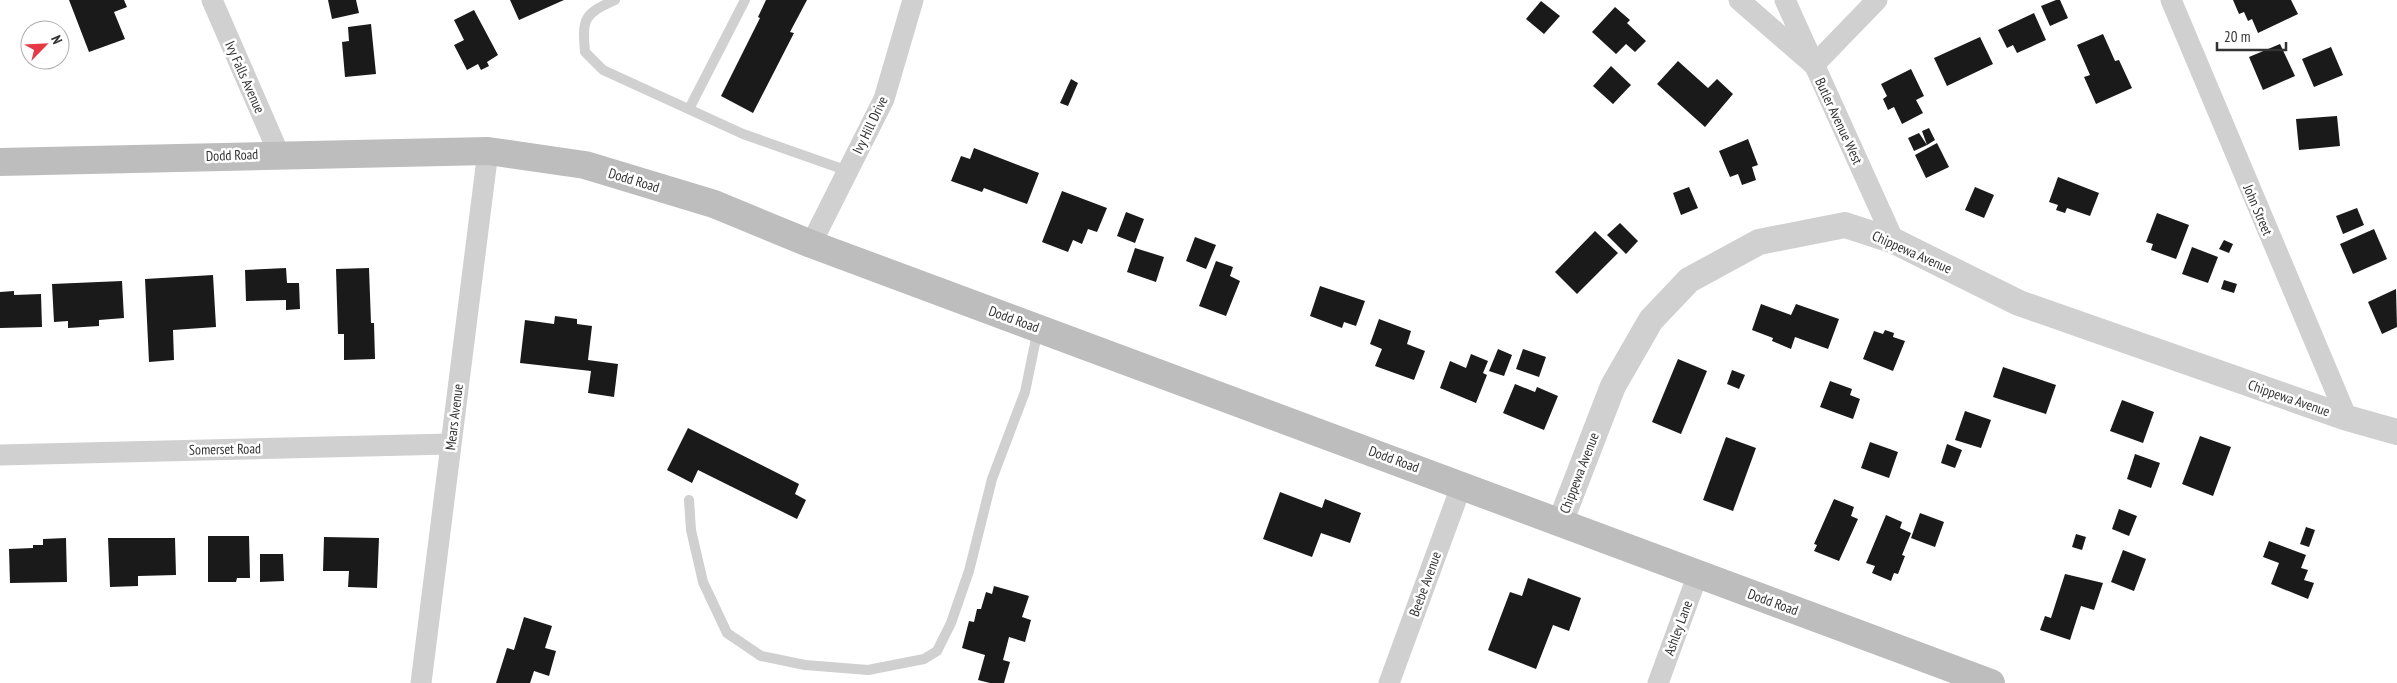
<svg xmlns="http://www.w3.org/2000/svg" width="2397" height="683" font-family="'PT Sans Narrow',sans-serif">
<rect width="100%" height="100%" fill="#fff"/>
<g fill="#1a1a1a">
<polygon points="69,0 124,0 127,7 114,12 125,39 89,52"/>
<polygon points="328,0 356,0 359,13 332,19"/>
<polygon points="510,0 564,0 519,20"/>
<polygon points="766,0 807,0 790,32 794,33 753,113 721,96 760,18 758,17"/>
<polygon points="2056,0 2060,0 2068,18 2050,26 2041,6"/>
<polygon points="2233,0 2291,0 2298,14 2258,33 2252,19 2248,21 2244,12 2239,14"/>
<polygon points="1541,1 1560,16 1544,34 1526,19"/>
<polygon points="1615,7 1630,20 1627,23 1646,41 1635,52 1626,44 1616,54 1592,32"/>
<polygon points="474,10 498,55 487,62 489,66 481,70 478,64 467,70 454,45 464,40 454,20"/>
<polygon points="2034,13 2046,40 2017,53 2013,45 2007,48 1998,30"/>
<polygon points="371,24 376,74 345,77 342,42 349,41 348,27"/>
<polygon points="2103,34 2115,61 2119,60 2132,88 2096,104 2084,77 2090,75 2077,45"/>
<polygon points="1980,37 1993,64 1947,86 1934,58"/>
<polygon points="2280,44 2295,76 2263,90 2249,57"/>
<polygon points="2331,47 2343,75 2314,87 2302,59"/>
<polygon points="1678,61 1708,88 1717,79 1733,94 1705,127 1657,84"/>
<polygon points="1611,66 1631,85 1613,104 1593,86"/>
<polygon points="1911,69 1924,96 1916,100 1923,113 1902,124 1894,107 1888,110 1883,99 1887,96 1881,84"/>
<polygon points="1071,79 1078,83 1068,106 1060,103"/>
<polygon points="2337,116 2340,146 2299,150 2296,119"/>
<polygon points="1929,128 1935,140 1927,145 1914,151 1908,138 1919,133 1927,145 1922,131"/>
<polygon points="1748,139 1758,165 1752,167 1756,180 1742,185 1738,174 1730,177 1719,151"/>
<polygon points="1937,143 1949,167 1926,178 1915,155"/>
<polygon points="974,148 1039,173 1027,204 984,188 982,192 951,181 961,156 970,159"/>
<polygon points="2058,177 2099,193 2090,216 2067,208 2065,213 2056,210 2058,205 2049,202"/>
<polygon points="1689,187 1698,208 1681,215 1673,193"/>
<polygon points="1975,187 1994,195 1984,218 1965,210"/>
<polygon points="1062,191 1107,208 1097,232 1088,229 1082,244 1073,240 1068,252 1042,242"/>
<polygon points="2357,208 2364,225 2343,234 2336,216"/>
<polygon points="1126,212 1144,219 1135,243 1117,236"/>
<polygon points="2157,213 2189,225 2176,259 2151,250 2153,244 2146,242"/>
<polygon points="1620,223 1638,241 1626,254 1607,235"/>
<polygon points="2374,229 2387,259 2353,274 2340,244"/>
<polygon points="1595,231 1618,253 1577,294 1555,272"/>
<polygon points="1195,237 1216,245 1206,269 1186,261"/>
<polygon points="2224,240 2233,244 2229,253 2219,249"/>
<polygon points="2192,247 2218,257 2208,283 2182,274"/>
<polygon points="1135,248 1164,257 1156,282 1127,272"/>
<polygon points="1216,261 1233,267 1230,276 1240,281 1226,316 1199,306"/>
<polygon points="286,268 287,283 299,283 300,309 286,310 286,300 246,301 245,270"/>
<polygon points="369,268 371,323 374,323 375,359 344,360 344,334 338,334 336,269"/>
<polygon points="213,275 216,327 173,330 174,360 149,362 145,279"/>
<polygon points="2224,280 2237,284 2234,293 2221,289"/>
<polygon points="122,281 124,318 99,320 99,326 68,328 68,321 54,322 52,284"/>
<polygon points="1320,286 1365,301 1356,326 1344,322 1342,328 1310,316"/>
<polygon points="2396,289 2397,327 2382,334 2368,302"/>
<polygon points="14,291 14,295 41,294 42,327 0,328 0,292"/>
<polygon points="1761,304 1791,315 1796,304 1839,319 1828,349 1795,337 1791,349 1772,341 1773,338 1752,330"/>
<polygon points="555,316 577,319 577,324 592,326 588,360 618,364 614,397 588,393 591,371 520,363 525,320 554,324"/>
<polygon points="1379,319 1411,331 1407,344 1425,351 1414,380 1375,366 1382,349 1370,344"/>
<polygon points="1885,330 1894,333 1893,337 1905,341 1893,371 1863,359 1874,331 1883,334"/>
<polygon points="1498,349 1512,355 1504,376 1489,371"/>
<polygon points="1523,349 1546,357 1539,377 1516,369"/>
<polygon points="1471,354 1488,361 1483,373 1487,375 1476,403 1440,388 1450,361 1466,368"/>
<polygon points="1678,359 1707,371 1681,434 1652,422"/>
<polygon points="2003,367 2056,385 2046,414 1993,397"/>
<polygon points="1732,370 1745,375 1739,389 1727,384"/>
<polygon points="1830,381 1852,389 1850,395 1860,399 1853,419 1820,407"/>
<polygon points="1515,384 1535,392 1537,387 1558,396 1544,430 1503,413"/>
<polygon points="2122,400 2154,412 2143,443 2110,431"/>
<polygon points="1965,411 1991,420 1981,448 1955,440"/>
<polygon points="688,428 799,484 795,494 806,500 797,519 698,470 692,483 667,470"/>
<polygon points="2200,436 2231,447 2213,496 2182,484"/>
<polygon points="1726,437 1756,448 1733,511 1703,500"/>
<polygon points="1870,442 1898,452 1889,478 1861,468"/>
<polygon points="1947,444 1962,450 1955,468 1941,463"/>
<polygon points="2135,454 2160,463 2151,488 2127,479"/>
<polygon points="1280,492 1322,508 1325,499 1361,513 1350,543 1321,533 1312,557 1263,539"/>
<polygon points="1834,499 1854,507 1851,516 1858,519 1839,561 1814,551 1817,545 1814,544"/>
<polygon points="2119,509 2137,516 2129,536 2112,529"/>
<polygon points="1920,513 1944,522 1935,547 1911,538"/>
<polygon points="1886,515 1902,522 1900,528 1911,533 1902,555 1905,556 1898,574 1894,573 1891,581 1872,573 1875,566 1866,563"/>
<polygon points="2306,527 2315,530 2309,547 2300,544"/>
<polygon points="2076,534 2086,537 2082,550 2072,547"/>
<polygon points="208,536 249,536 250,578 237,578 236,582 208,582"/>
<polygon points="324,537 379,538 377,588 348,587 349,571 323,571"/>
<polygon points="66,538 67,582 10,583 9,549 33,548 33,545 43,545 43,539"/>
<polygon points="108,538 175,538 176,575 138,576 138,586 110,587"/>
<polygon points="2269,541 2306,555 2301,568 2308,570 2304,580 2314,583 2308,599 2271,584 2279,563 2263,557"/>
<polygon points="2123,550 2146,559 2134,591 2111,582"/>
<polygon points="260,554 283,554 284,581 260,582"/>
<polygon points="2065,574 2103,583 2094,610 2081,606 2070,640 2040,630 2045,616 2051,618"/>
<polygon points="1528,578 1581,598 1569,631 1553,625 1536,669 1488,650 1510,592 1522,596"/>
<polygon points="994,586 1029,596 1022,617 1031,620 1025,642 1009,637 1003,660 1010,662 1004,683 990,683 978,680 985,655 962,648 969,621 974,622 977,609 981,609 986,592 992,594"/>
<polygon points="524,617 552,626 545,648 556,651 549,676 534,671 530,683 496,683 507,648 514,650"/>
</g>
<g fill="none" stroke-linecap="round" stroke-linejoin="round">
<g stroke="#d0d0d0" stroke-width="10">
<path d="M615 0C584 14 582 18 585 52L603 70 743 134 848 171"/>
<polyline points="689,109 745,0"/>
<polyline points="689,500 691,530 703,582 727,633 761,656 805,665 868,670 924,659 937,651 951,623 969,571 992,479 1025,392 1038,329"/>
</g>
<g stroke="#d0d0d0" stroke-width="21">
<polyline points="212,0 279,154"/>
<polyline points="1739,0 1814,65 1877,0"/>
<polyline points="1785,0 1894,241"/>
<polyline points="2171,0 2347,418"/>
<polyline points="811,244 884,99 913,0"/>
<polyline points="0,455 450,444"/>
<polyline points="421,683 488,151"/>
<polyline points="1389,683 1462,484"/>
<polyline points="1658,683 1698,574"/>
</g>
<polyline stroke="#d0d0d0" stroke-width="26" points="1560,523 1613,386 1651,320 1689,280 1759,242 1845,225 1894,241 2019,303 2347,418 2397,432"/>
<polyline stroke="#bdbdbd" stroke-width="28" points="0,162 488,151 585,165 714,204 811,244 1991,683"/>
</g>
<g text-anchor="middle" dominant-baseline="central" stroke-width="5" stroke-linejoin="round" paint-order="stroke">
<g font-size="14" fill="#333" stroke="#fff">
<text transform="translate(245 77) rotate(66)">Ivy Falls Avenue</text>
<text transform="translate(1839 121) rotate(65)">Butler Avenue West</text>
<text transform="translate(870 125) rotate(-64)">Ivy Hill Drive</text>
<text transform="translate(232 155) rotate(-2)">Dodd Road</text>
<text transform="translate(634 180) rotate(17)">Dodd Road</text>
<text transform="translate(2258 210) rotate(67)">John Street</text>
<text transform="translate(1912 252) rotate(24)">Chippewa Avenue</text>
<text transform="translate(1014 319) rotate(20)">Dodd Road</text>
<text transform="translate(2289 398) rotate(19)">Chippewa Avenue</text>
<text transform="translate(454 417) rotate(-83)">Mears Avenue</text>
<text transform="translate(225 449) rotate(-1)">Somerset Road</text>
<text transform="translate(1394 459) rotate(20)">Dodd Road</text>
<text transform="translate(1579 473) rotate(-69)">Chippewa Avenue</text>
<text transform="translate(1425 584) rotate(-70)">Beebe Avenue</text>
<text transform="translate(1773 602) rotate(20)">Dodd Road</text>
<text transform="translate(1678 628) rotate(-70)">Ashley Lane</text>
</g>
</g>
<g transform="translate(45 45) rotate(66)"><circle r="24" fill="#ffffff" stroke="#adadad"/>
<path d="M0-4L9 19L0 12L-9 19Z" fill="#e63946"/>
<text y="-8" font-size="14" font-weight="bold" text-anchor="middle" fill="#333333">N</text>
</g>
<path d="M2217 42v8h69v-8" fill="none" stroke="#333333" stroke-width="2.5"/>
<text x="2224" y="42" font-size="15" fill="#333333" stroke="#ffffff" stroke-width="4" paint-order="stroke">20 m</text>
</svg>
